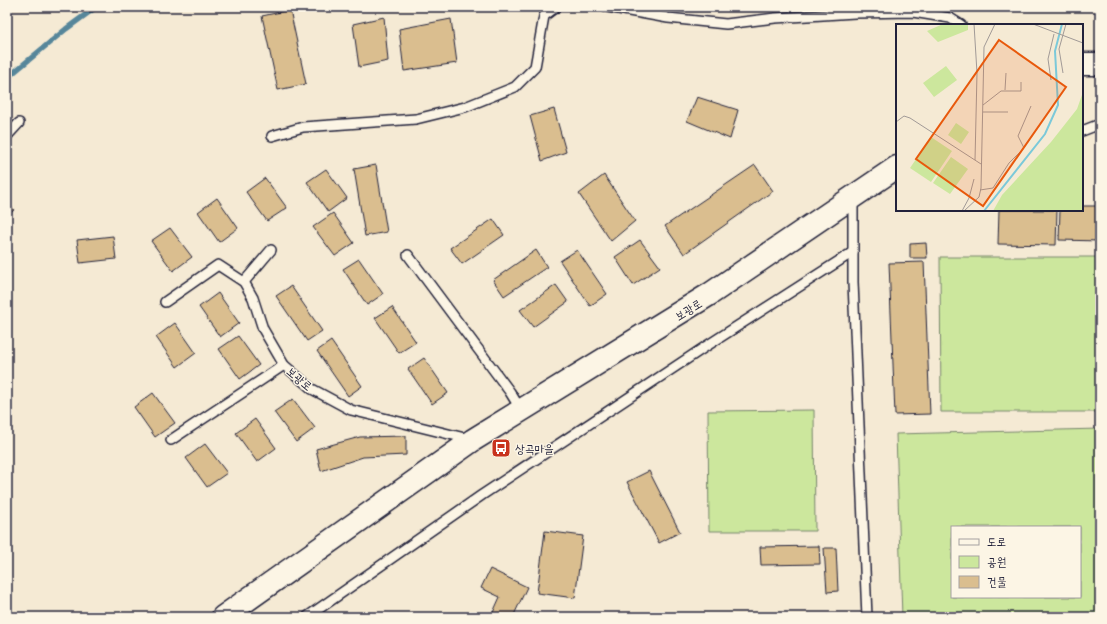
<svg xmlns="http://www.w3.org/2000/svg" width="1107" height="624" font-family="'Playpen Sans','Poor Story',sans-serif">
<rect width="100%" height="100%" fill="#f5ead4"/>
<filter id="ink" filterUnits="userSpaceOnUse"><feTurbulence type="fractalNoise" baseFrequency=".025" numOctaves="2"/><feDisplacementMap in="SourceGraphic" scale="8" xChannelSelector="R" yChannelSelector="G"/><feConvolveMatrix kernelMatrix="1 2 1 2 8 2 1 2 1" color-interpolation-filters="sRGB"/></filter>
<g filter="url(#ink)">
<g fill="#cce79d" stroke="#77846c" fill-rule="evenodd">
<polygon points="940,257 1100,257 1100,412 941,412"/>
<polygon points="814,410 815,531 709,531 708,411"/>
<path d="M1100 429V617H902L896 434ZM952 527H1080V597H952Z"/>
</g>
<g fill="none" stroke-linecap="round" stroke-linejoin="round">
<polyline stroke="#57869a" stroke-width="5.5" points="7,78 66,29 96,7"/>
</g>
<g fill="#dabe8f" stroke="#22223b">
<polygon points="290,10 306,84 278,90 262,16"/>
<polygon points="384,17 388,61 359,67 353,24"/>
<polygon points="451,19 457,63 404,71 399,29"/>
<polygon points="697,97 738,110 730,139 687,121"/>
<polygon points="554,109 566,152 542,161 530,116"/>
<polygon points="376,165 387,232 365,236 354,169"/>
<polygon points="755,165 773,191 684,254 665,226"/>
<polygon points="326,169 347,198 328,212 307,182"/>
<polygon points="604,175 635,221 611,241 579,194"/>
<polygon points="265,178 287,208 267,221 246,192"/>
<polygon points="217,198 238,228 219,242 198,212"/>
<polygon points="7,202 14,210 7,216"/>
<polygon points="1082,206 1100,206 1100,241 1059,240 1060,210 1082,210"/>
<polygon points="999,210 1057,210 1056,245 998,244"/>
<polygon points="333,213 354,243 335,256 313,227"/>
<polygon points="493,219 504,235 462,264 450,248"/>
<polygon points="170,228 192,257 173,271 151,241"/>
<polygon points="113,236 116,259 80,263 77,240"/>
<polygon points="640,240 660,267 633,285 615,257"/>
<polygon points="926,243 927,258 910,258 910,244"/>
<polygon points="536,250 547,267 504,296 493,280"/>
<polygon points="577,250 607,294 590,306 560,261"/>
<polygon points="359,259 383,294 367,305 343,269"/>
<polygon points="924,262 930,414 895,415 889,263"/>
<polygon points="556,285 568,302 533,327 520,310"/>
<polygon points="291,286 322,331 307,341 276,296"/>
<polygon points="218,293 239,323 220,337 199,307"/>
<polygon points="392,307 416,342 399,353 375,318"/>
<polygon points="175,323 196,353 177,367 156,337"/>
<polygon points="238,336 259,365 240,379 219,349"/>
<polygon points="331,341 362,386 348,396 317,351"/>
<polygon points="424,358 448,393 432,404 408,369"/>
<polygon points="153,393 175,423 155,437 134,407"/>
<polygon points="293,399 315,428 296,442 274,412"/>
<polygon points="255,419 276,448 257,462 236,433"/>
<polygon points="406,436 406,455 363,457 321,471 316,449 360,437"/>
<polygon points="205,444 227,473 207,487 186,458"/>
<polygon points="649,471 680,532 659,543 627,482"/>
<polygon points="545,531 583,536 575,598 537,593"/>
<polygon points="819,546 820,564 761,565 760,547"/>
<polygon points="824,548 836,548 838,591 827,592"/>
<polygon points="490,569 527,587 513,617 491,617 500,597 481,588"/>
</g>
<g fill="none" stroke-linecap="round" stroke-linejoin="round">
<defs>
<g id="lane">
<polyline points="607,7 668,18 726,24 775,18 855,13 913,12 950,18 961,25"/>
<polyline points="1082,131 1100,124"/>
<polyline points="7,136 19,123"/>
<polyline points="272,136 303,127 416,119 465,107 515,87 535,67 544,16 556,7"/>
<polyline points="853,199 853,282 867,617"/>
<polyline points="408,255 510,392 521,410"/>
<polyline points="244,282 271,250"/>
<polyline points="165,302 218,265 244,282 253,298 263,329 284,365 312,389 351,410 469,439"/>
<polyline points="171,440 284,365"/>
<polyline points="307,617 482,495 705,347 853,252"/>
</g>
<g id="secondary">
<polyline points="1082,64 1100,64"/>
<polyline points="223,617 473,440 710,294 897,167"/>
</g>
</defs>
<use href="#lane" stroke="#22223b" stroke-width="12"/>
<use href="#secondary" stroke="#22223b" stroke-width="25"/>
<use href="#lane" stroke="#fcf5e5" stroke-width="9"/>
<use href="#secondary" stroke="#fcf5e5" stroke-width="22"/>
</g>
</g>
<defs>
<symbol id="bus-square" viewBox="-11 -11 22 22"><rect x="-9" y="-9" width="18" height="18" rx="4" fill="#c8321e" stroke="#fcf5e5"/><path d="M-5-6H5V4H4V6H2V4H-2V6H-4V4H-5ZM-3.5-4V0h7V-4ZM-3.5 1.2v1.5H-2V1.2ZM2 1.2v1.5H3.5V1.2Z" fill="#fff"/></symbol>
</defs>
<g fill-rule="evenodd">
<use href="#bus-square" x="490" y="437" width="22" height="22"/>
</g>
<g text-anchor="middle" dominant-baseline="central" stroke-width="3" stroke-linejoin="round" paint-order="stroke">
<g font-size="12" fill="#22223b" stroke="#fcf5e5">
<text transform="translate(688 309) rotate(-32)">보광로</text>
<text transform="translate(300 378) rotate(40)">보광로</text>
</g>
<g font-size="12" fill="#22223b" stroke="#fcf5e5" text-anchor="start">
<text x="515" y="448">상곡마을</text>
</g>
</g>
<g transform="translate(896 24)">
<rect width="187" height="187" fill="#f5ead4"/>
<path d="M47 0H72V6L42 18 31 7ZM50 42 61 56 38 73 27 59ZM187 68V187H97L106 171 155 118 181 85ZM60 99 73 108 65 120 52 111ZM35 113 56 127 35 158 14 144ZM55 133 72 145 54 170 37 159Z" fill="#cce79d"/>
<path fill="none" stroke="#7bc9d9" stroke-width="2" d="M88 187 149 110 162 81 159 27 166 0"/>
<path fill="none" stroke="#a19a97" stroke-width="1" d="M78 0 81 49 79 136M137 0 187 19M167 49 163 25 170 0M155 56 152 35 158 10M109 66 110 49M87 81 105 67H125V58M87 88H112M0 98 8 92 14 94 85 140M84 166 97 164 113 139 128 124 122 112 135 82M66 187 73 174 78 155M68 187 83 173 85 164 88 23 99 0"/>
<path fill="#e8590c" fill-opacity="0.15" stroke="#e8590c" stroke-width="2" d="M103 16 170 63 87 182 20 135Z"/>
<rect width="187" height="187" fill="none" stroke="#22223b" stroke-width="2"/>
</g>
<rect width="1107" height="624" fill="none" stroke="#fcf5e5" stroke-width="24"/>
<rect x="12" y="12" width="1083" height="600" fill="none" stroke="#22223b" stroke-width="1.5" filter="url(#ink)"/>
<rect x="951" y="526" width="130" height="72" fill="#fcf5e5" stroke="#a5a1a1"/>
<rect x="959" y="539" width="20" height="6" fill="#fcf5e5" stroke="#a5a1a1"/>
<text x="987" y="546" font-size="12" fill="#22223b">도로</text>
<rect x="959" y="556" width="20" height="12" fill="#cce79d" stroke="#a5a1a1"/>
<text x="987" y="566" font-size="12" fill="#22223b">공원</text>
<rect x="959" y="576" width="20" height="12" fill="#dabe8f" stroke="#a5a1a1"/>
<text x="987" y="586" font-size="12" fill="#22223b">건물</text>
</svg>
